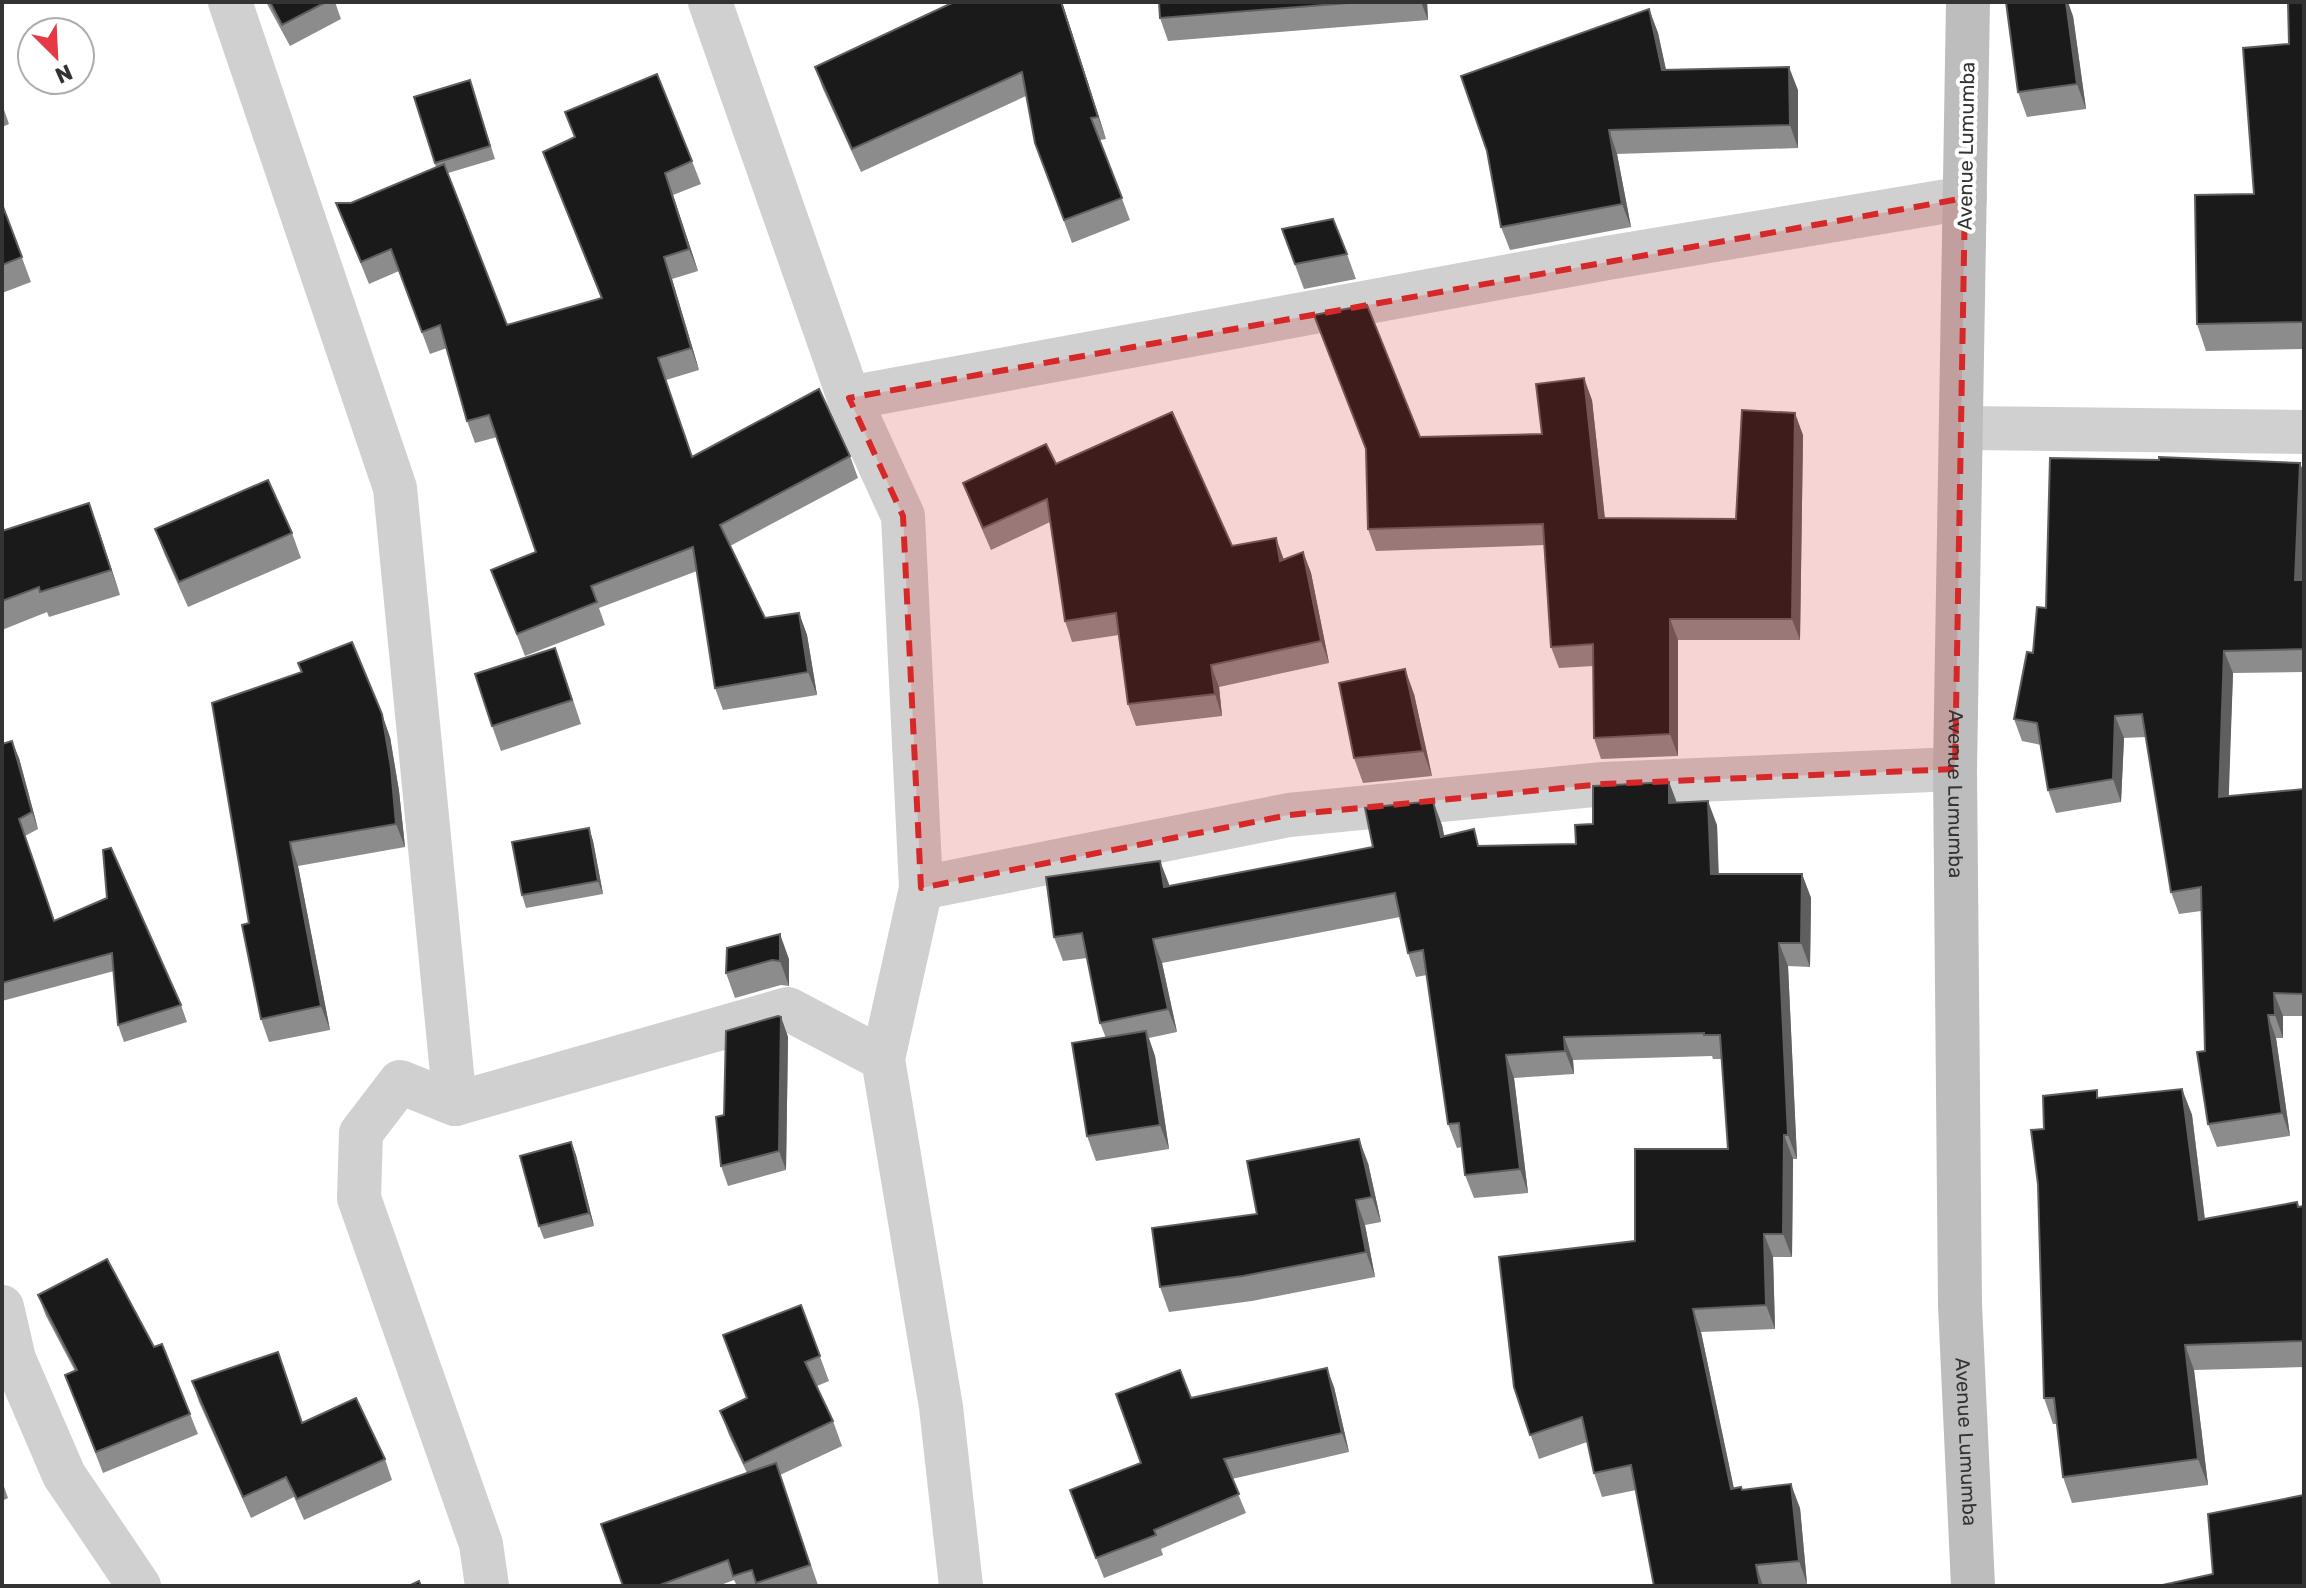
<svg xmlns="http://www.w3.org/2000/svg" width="2306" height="1588" font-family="Rubik,sans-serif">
<rect width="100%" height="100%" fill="#fff"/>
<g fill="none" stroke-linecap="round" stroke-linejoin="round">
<g stroke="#d0d0d0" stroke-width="44">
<polyline points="230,2 395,488 455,1104"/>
<polyline points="710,2 849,398 903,516 921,888 883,1059 941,1407 961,1586"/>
<polyline points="849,398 1607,258 1965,198"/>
<polyline points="1961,428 2304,432"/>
<polyline points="921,888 1289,815 1603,784 1955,769"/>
<polyline points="2,1307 14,1359 64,1475 139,1586"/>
<polyline points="487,1586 481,1544 359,1198 361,1133 400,1082 455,1104 788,1009 883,1059"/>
</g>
<path stroke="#bdbdbd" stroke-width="44" id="s1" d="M1968 2 1955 769 1960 1305 1973 1586"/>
</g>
<g fill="#8c8c8c">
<polygon points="266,2 335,2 341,19 290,46"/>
<polygon points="954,2 1062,2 1106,139 1100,140 1130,220 1072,243 1035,143 1026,96 861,172 823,89 815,67"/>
<polygon points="1159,2 1427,2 1428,20 1168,41 1160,18"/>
<polygon points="2304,2 2304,349 2206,351 2197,324 2254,194 2289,44"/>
<polygon points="1649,9 1658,33 1666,70 1798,90 1798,148 1617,154 1631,227 1510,250 1501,227"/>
<polygon points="2073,16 2086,109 2027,117 2018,92"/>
<polygon points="474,93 495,159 448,173 507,325 601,298 543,152 575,137 565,112 692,161 701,184 673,195 698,271 672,279 699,370 666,380 692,457 850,456 858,478 730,546 765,618 799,613 807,635 817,695 723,710 715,688 697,571 599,608 605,625 525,656 500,592 536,552 497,437 475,443 467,421 447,348 430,354 399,271 369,284 336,203 351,203 436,167 414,97"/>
<polygon points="2,104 9,124 2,127"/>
<polygon points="2,204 31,282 2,293"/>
<polygon points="1282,230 1347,254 1356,279 1304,289"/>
<polygon points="1592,400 1605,518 1736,519 1803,435 1800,640 1678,640 1678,756 1601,759 1594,738 1593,666 1559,668 1551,647 1545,545 1376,551 1368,529 1420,437 1542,434"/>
<polygon points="1056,464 1232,546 1284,560 1303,552 1311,573 1329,663 1219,687 1222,716 1136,726 1128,704 1119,635 1072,642 1065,621 1050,522 991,550 971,504 963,483"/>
<polygon points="2304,473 2304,672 2233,673 2228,797 2304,789 2304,1016 2283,1016 2283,1038 2276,1038 2290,1136 2217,1147 2208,1124 2201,911 2179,914 2171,892 2146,737 2124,738 2121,802 2056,813 2048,790 2041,745 2022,741 2014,719 2046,608"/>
<polygon points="98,528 120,595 49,617 47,612 2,630 2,531"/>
<polygon points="155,529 292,533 301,558 188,607 164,553"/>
<polygon points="564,673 581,724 501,751 492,726"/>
<polygon points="1414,694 1432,776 1363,783 1354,758"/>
<polygon points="212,703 390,737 399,791 405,847 298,866 330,1030 269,1042 261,1019 249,923"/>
<polygon points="2,744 19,758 38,829 25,836 54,921 107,898 181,1005 187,1022 124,1042 118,1025 114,971 2,1001"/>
<polygon points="1669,782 1677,803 1717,825 1719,874 1802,874 1811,898 1810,967 1788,966 1797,1159 1793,1159 1792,1257 1773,1257 1775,1329 1701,1332 1734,1489 1800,1508 1807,1584 1791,1586 1654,1586 1636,1490 1602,1497 1594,1473 1587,1442 1539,1459 1514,1387 1635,1241 1728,1149 1722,1059 1713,1059 1712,1056 1573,1060 1574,1074 1514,1078 1528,1193 1474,1198 1465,1175 1462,1147 1457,1148 1448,1124 1427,975 1416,977 1408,953 1400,917 1162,963 1177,1032 1149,1038 1155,1056 1169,1149 1096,1161 1087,1136 1106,1038 1100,1023 1087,958 1063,961 1054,937 1169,886 1373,847 1442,825 1444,836 1480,846 1576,844 1593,824"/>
<polygon points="589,828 593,841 603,894 526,908 522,895"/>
<polygon points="727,948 789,959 789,986 781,985 735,998 726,973"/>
<polygon points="781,1017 788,1037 786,1170 728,1186 721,1166 724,1115"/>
<polygon points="2182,1089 2192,1115 2205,1219 2304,1206 2304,1367 2194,1370 2208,1485 2072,1503 2063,1477 2057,1424 2053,1424 2044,1398 2100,1098"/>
<polygon points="571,1142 576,1155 594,1226 544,1239 539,1226"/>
<polygon points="1368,1163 1381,1222 1365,1225 1375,1277 1252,1301 1169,1312 1160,1287 1257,1214"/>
<polygon points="38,1295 154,1347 190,1414 198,1434 103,1473 65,1375 75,1371 46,1316"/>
<polygon points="801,1305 829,1381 817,1386 833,1421 842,1446 780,1475 818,1585 737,1586 734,1580 718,1586 623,1586 747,1473 729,1435 720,1411 747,1398"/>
<polygon points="192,1381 303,1423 385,1459 392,1480 304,1520 294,1497 251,1518 199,1402"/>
<polygon points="1334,1387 1349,1452 1232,1479 1246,1513 1161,1549 1163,1555 1104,1578 1077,1510 1141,1463 1191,1398"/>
<polygon points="2,1481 8,1498 2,1501"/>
</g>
<g fill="#5f5f5f">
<polygon points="1061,2 1062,2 1106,139 1098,117"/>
<polygon points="1421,2 1427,2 1428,20"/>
<polygon points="2066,2 2068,2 2073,16 2086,109 2077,84"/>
<polygon points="1649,9 1658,33 1671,93 1662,70"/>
<polygon points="1789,67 1798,90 1798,148 1790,125"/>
<polygon points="1609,130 1617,154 1631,227 1622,204"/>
<polygon points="665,173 673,195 698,271 689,249"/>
<polygon points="664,257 672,279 699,370 691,348"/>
<polygon points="1584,378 1592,400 1607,539 1599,518"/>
<polygon points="1795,413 1803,435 1800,640 1792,619"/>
<polygon points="2300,463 2304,473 2304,584 2295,580"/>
<polygon points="89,503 98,528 120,595 111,570"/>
<polygon points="1276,538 1284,560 1280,561"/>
<polygon points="1303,552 1311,573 1329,663 1321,641"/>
<polygon points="799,613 807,635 817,695 808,672"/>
<polygon points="1670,619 1678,640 1678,756 1670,734"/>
<polygon points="2224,651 2233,673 2228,820 2219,797"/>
<polygon points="1211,665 1219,687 1222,716 1215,694"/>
<polygon points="1405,669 1414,694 1432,776 1423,751"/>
<polygon points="382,714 390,737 399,791 405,847 396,824"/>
<polygon points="2115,716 2124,738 2121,802 2113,779"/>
<polygon points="12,741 19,758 38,829 32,812"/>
<polygon points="1669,782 1678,806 1669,803"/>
<polygon points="1433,801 1442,825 1449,860 1441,837"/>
<polygon points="1708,801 1717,825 1719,898 1711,874"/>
<polygon points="589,828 593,841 603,894 598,881"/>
<polygon points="290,842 298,866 330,1030 321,1006"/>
<polygon points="1160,861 1169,884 1172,911 1164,887"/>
<polygon points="1802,874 1811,898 1810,967 1801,943"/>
<polygon points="780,934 789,959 789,986 780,961"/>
<polygon points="1153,939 1162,963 1177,1032 1168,1009"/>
<polygon points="1779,943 1788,966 1797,1159 1788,1135"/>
<polygon points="2274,993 2283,1016 2283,1038 2275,1015"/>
<polygon points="2268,1015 2276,1038 2290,1136 2282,1113"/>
<polygon points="781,1017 788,1037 786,1170 779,1151"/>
<polygon points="1146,1031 1155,1056 1169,1149 1160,1125"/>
<polygon points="1564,1037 1573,1060 1574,1074 1565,1051"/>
<polygon points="1506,1055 1514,1078 1528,1193 1520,1169"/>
<polygon points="2182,1089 2192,1115 2208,1246 2199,1220"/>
<polygon points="1784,1135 1793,1159 1792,1257 1783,1234"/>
<polygon points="1359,1139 1368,1163 1381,1222 1372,1197"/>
<polygon points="571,1142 576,1155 594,1226 589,1213"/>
<polygon points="1356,1200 1365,1225 1375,1277 1366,1252"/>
<polygon points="1764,1234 1773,1257 1775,1329 1766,1305"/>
<polygon points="1693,1309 1701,1332 1739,1513 1731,1489"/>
<polygon points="2185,1345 2194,1370 2208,1485 2198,1459"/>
<polygon points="1327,1368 1334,1387 1349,1452 1342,1433"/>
<polygon points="1791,1484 1800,1508 1807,1584 1799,1561"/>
<polygon points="1756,1565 1763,1586 1760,1586"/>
</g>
<g fill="#1a1a1a" stroke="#5f5f5f" stroke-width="2">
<polygon points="270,2 326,2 282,25"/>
<polygon points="954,2 1061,2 1098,117 1091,118 1122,198 1064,220 1035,143 1022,72 852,149 815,67"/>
<polygon points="1159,2 1361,2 1160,18"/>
<polygon points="2006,2 2066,2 2077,84 2018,92"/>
<polygon points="2288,2 2304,2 2304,322 2197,324 2195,195 2254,194 2243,48 2289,44"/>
<polygon points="1649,9 1662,70 1789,67 1790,125 1609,130 1622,204 1501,227 1487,151 1461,76"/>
<polygon points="657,74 692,161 665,173 689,249 664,257 691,348 658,358 692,457 819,389 850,456 720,525 765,618 799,613 808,672 715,688 693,547 591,586 597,602 517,634 491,570 536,552 489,415 467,421 440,325 422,332 391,249 361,262 336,203 351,203 444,164 507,325 602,298 543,152 575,137 565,112"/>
<polygon points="470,80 490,146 435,163 414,97"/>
<polygon points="2,204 22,257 2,265"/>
<polygon points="1333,219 1347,254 1295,264 1282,229"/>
<polygon points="1367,305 1420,437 1542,434 1536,384 1584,378 1599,518 1736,519 1742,410 1795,413 1792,619 1670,619 1670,734 1594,738 1593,644 1551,647 1543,524 1368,529 1366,449 1314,315"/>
<polygon points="1172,412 1232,546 1276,538 1280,561 1303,552 1321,641 1211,665 1215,694 1128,704 1116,613 1065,621 1047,499 983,528 963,483 1046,444 1056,464"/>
<polygon points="2159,457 2300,463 2295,580 2304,580 2304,649 2224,651 2219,797 2304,789 2304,994 2274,993 2275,1015 2268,1015 2282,1113 2208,1124 2197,1052 2205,1051 2201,887 2171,892 2142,714 2115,716 2113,779 2048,790 2037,723 2014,719 2027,652 2033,653 2037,607 2046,608 2050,458 2159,460"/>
<polygon points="268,480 292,533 179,582 155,529"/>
<polygon points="89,503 111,570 40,592 39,587 2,601 2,531"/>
<polygon points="352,642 382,714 391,768 396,824 290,842 321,1006 261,1019 242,925 249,923 212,703 302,672 298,663"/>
<polygon points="555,648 572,700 492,726 475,674"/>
<polygon points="1405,669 1423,751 1354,758 1339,683"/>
<polygon points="12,741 32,812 19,819 54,921 107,898 103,850 111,848 181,1005 118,1025 112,953 2,983 2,744"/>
<polygon points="1669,782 1669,803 1708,801 1711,874 1802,874 1801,943 1779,943 1788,1135 1784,1135 1783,1234 1764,1234 1766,1305 1693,1309 1731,1489 1741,1487 1742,1490 1791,1484 1799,1561 1756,1565 1760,1586 1654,1586 1631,1465 1594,1473 1582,1417 1530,1435 1514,1387 1499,1257 1635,1241 1635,1149 1728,1149 1720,1035 1704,1035 1704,1033 1564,1037 1565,1051 1506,1055 1520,1169 1465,1175 1459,1123 1448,1124 1423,950 1408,953 1395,893 1153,939 1168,1009 1100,1023 1082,933 1054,937 1046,877 1160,861 1164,887 1373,847 1365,808 1433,801 1441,837 1474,829 1478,846 1576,844 1575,825 1593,824 1593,786"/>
<polygon points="589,828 598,881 522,895 512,842"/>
<polygon points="780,934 780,961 772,960 726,973 727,948"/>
<polygon points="778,1016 781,1017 779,1151 721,1166 716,1117 724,1115 726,1031"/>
<polygon points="1146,1031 1160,1125 1087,1136 1072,1043"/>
<polygon points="2182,1089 2199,1220 2297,1202 2298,1207 2304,1206 2304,1341 2185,1345 2198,1459 2063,1477 2054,1398 2044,1398 2038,1184 2031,1130 2044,1129 2043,1096 2097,1090 2097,1098"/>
<polygon points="1359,1139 1372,1197 1356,1200 1366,1252 1243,1276 1160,1287 1152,1228 1257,1214 1247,1161"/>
<polygon points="571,1142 589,1213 539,1226 520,1156"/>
<polygon points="107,1259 154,1347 162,1344 190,1414 96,1452 65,1375 77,1370 38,1295"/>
<polygon points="801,1305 820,1356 805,1362 833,1421 744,1463 720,1411 747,1398 723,1335"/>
<polygon points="278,1352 302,1423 356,1398 385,1459 297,1499 286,1477 243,1497 192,1381"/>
<polygon points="1327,1368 1342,1433 1224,1459 1239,1494 1154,1530 1156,1535 1096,1558 1070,1490 1141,1463 1116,1394 1180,1370 1191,1398"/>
<polygon points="776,1463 810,1565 756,1583 752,1570 733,1576 728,1560 657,1586 623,1586 601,1524"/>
<polygon points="2304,1495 2304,1586 2158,1586 2213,1574 2208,1514"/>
<polygon points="419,1581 421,1586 409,1586"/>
</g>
<path fill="#d62828" fill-opacity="0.2" stroke="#d62828" stroke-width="6" stroke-dasharray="16 10" stroke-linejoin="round" d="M1965 198 1955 769 1603 784 1289 815 921 888 903 516 849 398Z"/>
<g text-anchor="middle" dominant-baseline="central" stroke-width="8" stroke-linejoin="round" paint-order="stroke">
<g font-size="20" fill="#333" stroke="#fff">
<text transform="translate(1966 146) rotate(-89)">Avenue Lumumba</text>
<text stroke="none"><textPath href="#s1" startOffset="792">Avenue Lumumba</textPath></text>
<text stroke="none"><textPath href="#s1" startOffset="1440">Avenue Lumumba</textPath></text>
</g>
</g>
<rect width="2306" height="1588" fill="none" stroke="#333333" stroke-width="8"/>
<g transform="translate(56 56) rotate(156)"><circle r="38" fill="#ffffff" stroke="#adadad" stroke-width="2"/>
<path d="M0-6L14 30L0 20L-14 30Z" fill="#e63946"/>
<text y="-12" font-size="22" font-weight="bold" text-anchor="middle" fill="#333333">N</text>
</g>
</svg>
